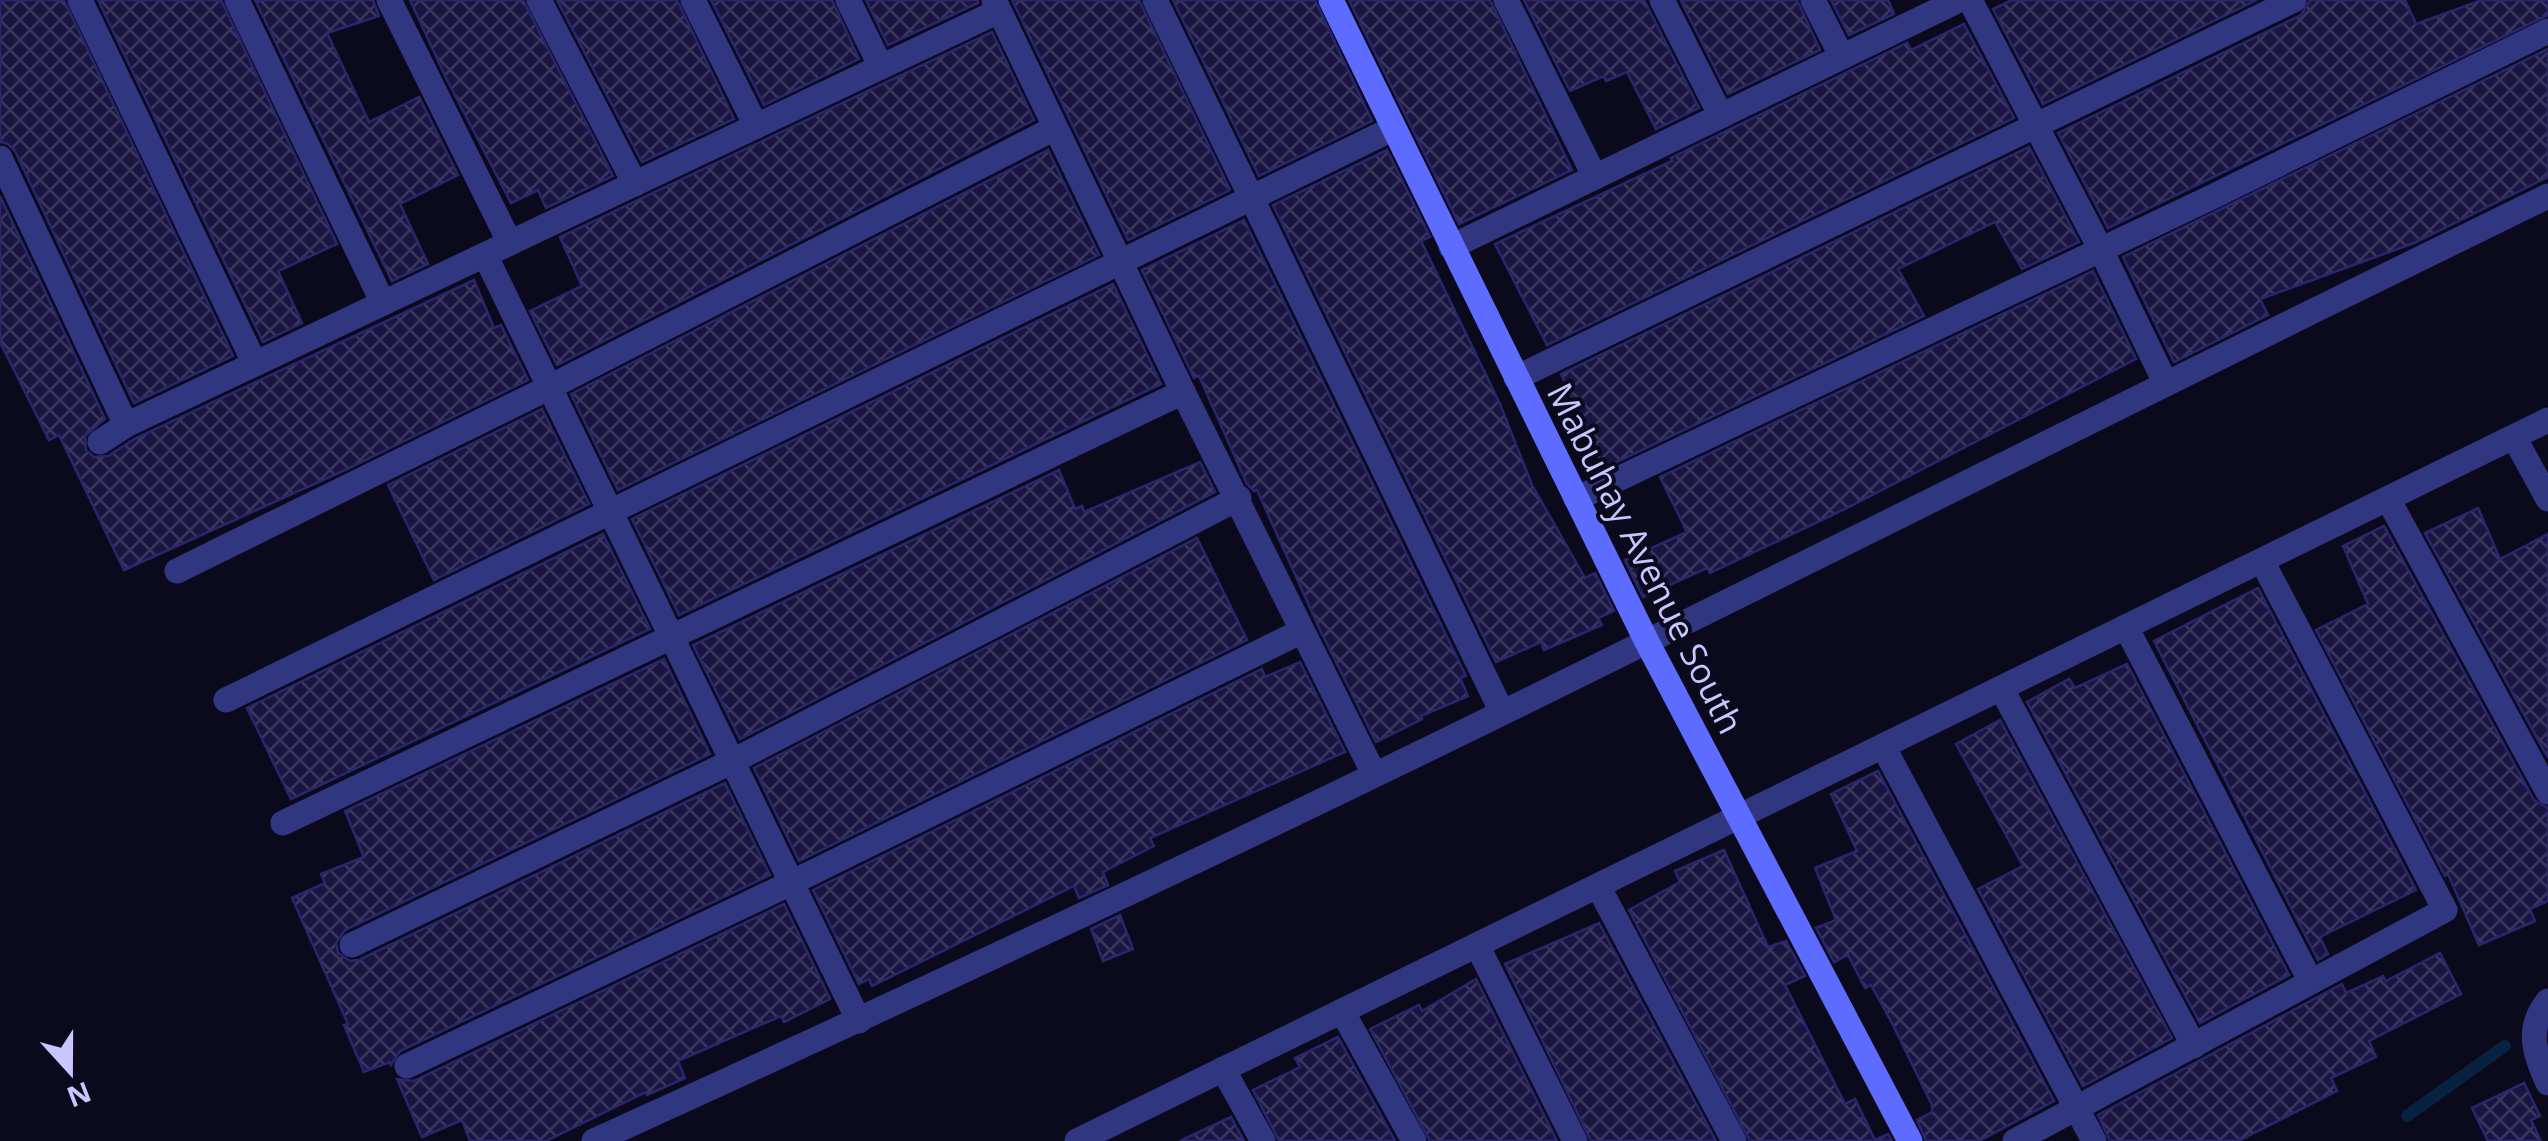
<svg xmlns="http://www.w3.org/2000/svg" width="2548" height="1141" font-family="'Open Sans',sans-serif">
<defs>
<pattern id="building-cross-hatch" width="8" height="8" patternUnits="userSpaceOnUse" patternTransform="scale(2.5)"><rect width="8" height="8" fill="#191540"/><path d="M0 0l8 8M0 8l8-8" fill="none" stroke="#39365d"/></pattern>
</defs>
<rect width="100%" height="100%" fill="#0b0a1d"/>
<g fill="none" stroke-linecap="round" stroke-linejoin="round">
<polyline stroke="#072240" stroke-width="12" points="2407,1116 2505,1046"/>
</g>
<g fill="url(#building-cross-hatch)" stroke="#2b256e" stroke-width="2.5">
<polygon points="0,0 64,0 233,356 134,403 15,151 8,144 0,142"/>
<polygon points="98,0 221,0 337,244 278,271 302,323 263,342"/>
<polygon points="255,0 373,0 379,16 327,33 369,122 419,97 458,175 400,204 428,264 392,281"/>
<polygon points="410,0 523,0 613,176 546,208 538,190 511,203 446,78"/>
<polygon points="557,0 677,0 734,119 642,162"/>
<polygon points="711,0 832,0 859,59 764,105"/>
<polygon points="866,0 978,0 978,3 888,45"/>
<polygon points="1012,0 1139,0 1230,190 1128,240"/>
<polygon points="1173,0 1315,0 1372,121 1259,176"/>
<polygon points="1349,0 1490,0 1572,170 1459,224"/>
<polygon points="1524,0 1644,0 1699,108 1656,129 1627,72 1606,81 1604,76 1570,91"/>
<polygon points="1684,0 1797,0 1820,50 1728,94 1681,1"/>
<polygon points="1831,0 1888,0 1894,14 1849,35"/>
<polygon points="2012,0 2257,0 2043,104 1993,9"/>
<polygon points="2310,0 2405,0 2416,24 2482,0 2548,0 2548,15 2108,228 2058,133 2301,15"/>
<polygon points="1964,24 2014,118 1547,345 1495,244 1672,161 1671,158 1907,43 1911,50"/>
<polygon points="992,32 1034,120 557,365 530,311 582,286 560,237"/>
<polygon points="2548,49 2548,177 2414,243 2260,299 2268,315 2174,362 2123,257"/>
<polygon points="2029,147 2079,242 2022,269 1995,222 1898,269 1924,316 1604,468 1561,374"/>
<polygon points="1048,150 1099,255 618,490 571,394"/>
<polygon points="1387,150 1430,237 1421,241 1500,404 1532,485 1585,578 1595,573 1614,611 1598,618 1602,625 1544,650 1541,642 1496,662 1273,205"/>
<polygon points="0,196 105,419 85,436 86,450 94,457 108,456 134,439 474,280 494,328 501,325 528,380 345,470 124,570 59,435 49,440 0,342"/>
<polygon points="1244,220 1466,676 1460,678 1468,696 1421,716 1422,719 1376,742 1320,630 1257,490 1254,491 1247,484 1199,376 1194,378 1142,270"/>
<polygon points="2093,271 2136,359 1841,511 1710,573 1707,568 1643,597 1625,560 1687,532 1660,477"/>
<polygon points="1113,284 1161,384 679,615 632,519"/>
<polygon points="542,409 589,504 434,580 388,485"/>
<polygon points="1200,462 1215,492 740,739 693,645 1059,470 1075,509 1082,506 1084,512"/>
<polygon points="2478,508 2500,559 2548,534 2548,758 2425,533"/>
<polygon points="2384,526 2534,800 2548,808 2548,901 2530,909 2535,921 2479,945 2448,874 2445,876 2316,630 2368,604 2343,546"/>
<polygon points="603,534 650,629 291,799 247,708"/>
<polygon points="1197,538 1247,640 799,861 754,768"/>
<polygon points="2258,588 2416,890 2320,937 2328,954 2318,960 2154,641"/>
<polygon points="664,659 710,754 345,930 336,943 338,953 350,961 359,960 725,783 770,875 400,1051 391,1065 390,1062 364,1072 344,1025 348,1024 292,898 325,883 321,874 364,857 345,811"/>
<polygon points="1300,662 1345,752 1150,838 1154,846 1103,872 1108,885 1079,898 1074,886 872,986 869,979 859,984 813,890 1262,669 1265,677"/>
<polygon points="2127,664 2289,975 2200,1023 2027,702 2069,679 2075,688"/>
<polygon points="2000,720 2172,1038 2083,1086 1978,889 2023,866 1956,744"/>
<polygon points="1878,771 2054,1101 1979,1141 1926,1141 1917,1120 1932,1112 1932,1105 1892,1023 1871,985 1865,988 1848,955 1834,962 1816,928 1836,920 1815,868 1857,851 1831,794"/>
<polygon points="1724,850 1768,947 1786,941 1805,976 1785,985 1845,1104 1855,1099 1875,1140 1888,1134 1892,1141 1750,1141 1629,910 1680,882 1675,871"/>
<polygon points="784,904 830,999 784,1022 781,1016 678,1061 685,1078 647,1095 646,1092 546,1141 470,1141 462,1120 422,1137 397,1079 414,1081"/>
<polygon points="1120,915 1133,949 1103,961 1091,929"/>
<polygon points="1599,923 1716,1141 1591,1141 1505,964"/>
<polygon points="2440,953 2461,994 2369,1041 2376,1057 2331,1078 2337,1091 2238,1141 2110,1141 2098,1115 2342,984 2346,993 2383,976 2386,981"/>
<polygon points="1476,979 1557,1141 1430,1141 1370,1029 1419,1005 1422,1011"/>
<polygon points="1338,1037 1395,1141 1279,1141 1253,1090 1300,1067 1295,1058"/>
<polygon points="2524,1083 2540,1116 2531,1120 2541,1141 2488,1141 2472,1108"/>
<polygon points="1231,1117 1244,1141 1180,1141"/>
</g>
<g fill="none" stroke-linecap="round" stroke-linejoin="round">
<g stroke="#313680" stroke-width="25">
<polyline points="80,0 255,364"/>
<polyline points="237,0 383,303"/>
<polyline points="389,0 510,243"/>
<polyline points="539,0 635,184"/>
<polyline points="693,0 756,126"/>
<polyline points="848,0 881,67"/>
<polyline points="994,0 1183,392 1374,774"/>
<polyline points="1155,0 1502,712"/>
<polyline points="1506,0 1595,177"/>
<polyline points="1662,0 1721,116"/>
<polyline points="1813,0 1842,57"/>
<polyline points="1970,0 2100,248 2165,382"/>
<polyline points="0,158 126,425"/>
<polyline points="1451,247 1959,0"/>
<polyline points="485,255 859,1021"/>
<polyline points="1516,378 2294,0"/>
<polyline points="2514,437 2548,499"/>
<polyline points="100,442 126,425 999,11"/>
<polyline points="1576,499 2214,196 2548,31"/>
<polyline points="2388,499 2548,792"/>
<polyline points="177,571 548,388 1053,129"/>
<polyline points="2126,627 2311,982"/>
<polyline points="2001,688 2194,1046"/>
<polyline points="226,700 1394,128"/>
<polyline points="1883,746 2094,1141"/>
<polyline points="283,823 1183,392"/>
<polyline points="1598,886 1734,1141"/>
<polyline points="352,945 733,761 1239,498"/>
<polyline points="1477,945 1575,1141"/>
<path d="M2548 1001C2526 1028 2534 1053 2548 1083"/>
<polyline points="1342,1011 1414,1141"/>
<polyline points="407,1066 791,883 1302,631"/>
<polyline points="1223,1069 1263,1141"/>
<path d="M594 1141C948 980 1300 814 1648 641 1949 493 2247 342 2548 196"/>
<polyline points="1077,1141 2548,420"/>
<polyline points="2015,1141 2445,910 2262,561"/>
</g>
<polyline stroke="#5d6bff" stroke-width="25" points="1331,0 1647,642 1910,1141"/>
</g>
<g text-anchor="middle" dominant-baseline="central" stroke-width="8" stroke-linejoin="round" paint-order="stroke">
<g font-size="35" fill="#c7c6ff" stroke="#0b0a1d">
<text transform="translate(1646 558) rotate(63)">Mabuhay Avenue South</text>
</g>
</g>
<g transform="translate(70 1071) rotate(159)" stroke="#0b0a1d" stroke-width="8" paint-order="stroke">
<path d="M0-8L18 38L0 25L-18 38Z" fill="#c7c6ff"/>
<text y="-15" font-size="28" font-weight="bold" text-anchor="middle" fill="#c7c6ff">N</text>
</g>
</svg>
